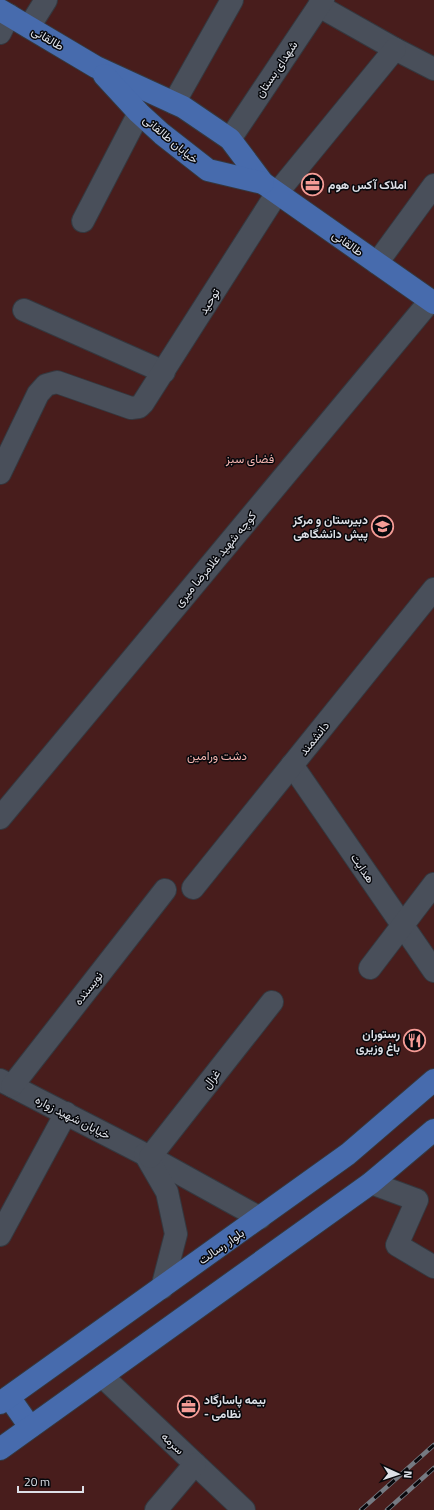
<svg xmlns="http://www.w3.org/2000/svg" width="434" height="1510" font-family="'Titillium Web',Vazirmatn,sans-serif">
<rect width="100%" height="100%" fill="#191f28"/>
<rect fill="#481d1c" x="0" y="0" width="434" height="1510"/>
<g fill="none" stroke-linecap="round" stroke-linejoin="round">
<defs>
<g id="minor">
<polyline points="319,6 395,49 434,69"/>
<polyline points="29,27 46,0"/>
<polyline points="0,33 9,15"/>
<polyline points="174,103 232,0"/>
<polyline points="230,139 323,0"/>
<polyline points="83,221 139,113"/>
<polyline points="377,263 434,185"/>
<polyline points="24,310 164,372"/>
<polyline points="0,473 38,394 46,385 57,382 131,408 139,407 143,403 277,193 395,49"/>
<polyline points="292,765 434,971"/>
<polyline points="0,818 430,301"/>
<polyline points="193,888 434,589"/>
<polyline points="370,968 434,884"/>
<polyline points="0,1080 150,1157 260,1218"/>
<polyline points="12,1086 165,890"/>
<polyline points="145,1154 167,1192 176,1234 162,1288"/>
<polyline points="150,1157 272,1002"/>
<polyline points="371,1183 417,1200 397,1245 434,1267"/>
<polyline points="0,1235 66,1113"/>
<polyline points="102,1376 244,1510"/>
<polyline points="156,1510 195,1464"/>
</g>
<g id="major">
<polyline points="0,10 96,67 183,107 230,139 263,183 434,303"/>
<polyline points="104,75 139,113 162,134 208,170 263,183"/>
<polyline points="9,1397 30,1427"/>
<polyline points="0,1403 348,1154 434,1080"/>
<polyline points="0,1449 371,1183 434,1130"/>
</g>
</defs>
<use href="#minor" stroke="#35383f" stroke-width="24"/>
<use href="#major" stroke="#35383f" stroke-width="24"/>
<use href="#minor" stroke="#494f5a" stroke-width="22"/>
<use href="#major" stroke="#476bad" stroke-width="22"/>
<defs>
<g id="rail">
<polyline points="361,1510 434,1445"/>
<polyline points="387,1510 434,1468"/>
</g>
</defs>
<use href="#rail" stroke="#757a82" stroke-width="4.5"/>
<use href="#rail" stroke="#07080c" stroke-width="3" stroke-dasharray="9" stroke-linecap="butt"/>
</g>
<defs>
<symbol id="office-ring" viewBox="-11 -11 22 22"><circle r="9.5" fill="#07080c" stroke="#f59c96" stroke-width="1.5"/><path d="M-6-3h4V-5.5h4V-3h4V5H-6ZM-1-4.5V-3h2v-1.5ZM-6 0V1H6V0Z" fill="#f59c96"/></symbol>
<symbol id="school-ring" viewBox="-11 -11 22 22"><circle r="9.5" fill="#07080c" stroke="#f59c96" stroke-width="1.5"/><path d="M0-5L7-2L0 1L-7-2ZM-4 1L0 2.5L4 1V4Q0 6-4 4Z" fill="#f59c96"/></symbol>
<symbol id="restaurant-ring" viewBox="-11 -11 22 22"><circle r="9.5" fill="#07080c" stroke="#f59c96" stroke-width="1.5"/><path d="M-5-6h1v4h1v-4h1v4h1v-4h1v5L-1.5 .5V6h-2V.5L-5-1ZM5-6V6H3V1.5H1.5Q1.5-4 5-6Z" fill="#f59c96"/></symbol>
</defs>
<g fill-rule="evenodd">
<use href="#office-ring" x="300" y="172" width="25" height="25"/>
<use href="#school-ring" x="370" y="514" width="25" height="25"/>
<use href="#restaurant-ring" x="402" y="1028" width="25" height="25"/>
<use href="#office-ring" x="176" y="1394" width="25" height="25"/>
</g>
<g text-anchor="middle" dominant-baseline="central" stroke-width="3" stroke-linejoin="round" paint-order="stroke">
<g font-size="12" fill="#dde0e7" stroke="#07080c">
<text transform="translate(48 38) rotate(31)">طالقانی</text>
<text transform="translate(276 69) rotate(-56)">شهدای بستان</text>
<text transform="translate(171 139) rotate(40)">خیابان طالقانی</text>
<text transform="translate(348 243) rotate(35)">طالقانی</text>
<text transform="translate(209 301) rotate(-58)">توحید</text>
<text transform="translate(215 559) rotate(-50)">کوچه شهید غلامرضا میری</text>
<text transform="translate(314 738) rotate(-51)">دانشمند</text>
<text transform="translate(363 868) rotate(56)">هدایت</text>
<text transform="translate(88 988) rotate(-52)">نویسنده</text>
<text transform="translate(211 1079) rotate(-52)">غزال</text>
<text transform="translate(73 1117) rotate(27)">خیابان شهید زواره</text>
<text transform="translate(221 1246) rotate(-35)">بلوار رسالت</text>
<text transform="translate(173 1443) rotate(43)">سرمه</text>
</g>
<g font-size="12" font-weight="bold" fill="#dde0e7" stroke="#07080c" text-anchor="start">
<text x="328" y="184">املاک آکس هوم</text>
<text x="368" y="519" text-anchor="end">دبیرستان و مرکز<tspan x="368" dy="14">پیش دانشگاهی</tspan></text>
<text x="400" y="1033" text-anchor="end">رستوران<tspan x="400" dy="14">باغ وزیری</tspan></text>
<text x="204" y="1399">بیمه پاسارگاد<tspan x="204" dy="14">- نظامی</tspan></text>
</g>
<g font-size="12" fill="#f4b4af" stroke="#07080c">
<text x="250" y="458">فضای سبز</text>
<text x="217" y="755">دشت ورامین</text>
</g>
</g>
<g transform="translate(398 1474) rotate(93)" stroke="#07080c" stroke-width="3" paint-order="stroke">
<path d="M0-3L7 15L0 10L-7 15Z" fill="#dde0e7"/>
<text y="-6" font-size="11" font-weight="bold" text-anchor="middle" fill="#dde0e7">N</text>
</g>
<path d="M18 1486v6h65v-6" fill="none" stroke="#dde0e7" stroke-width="2"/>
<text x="24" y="1486" font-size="12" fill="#dde0e7" stroke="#07080c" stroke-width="3" paint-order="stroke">20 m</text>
</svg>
